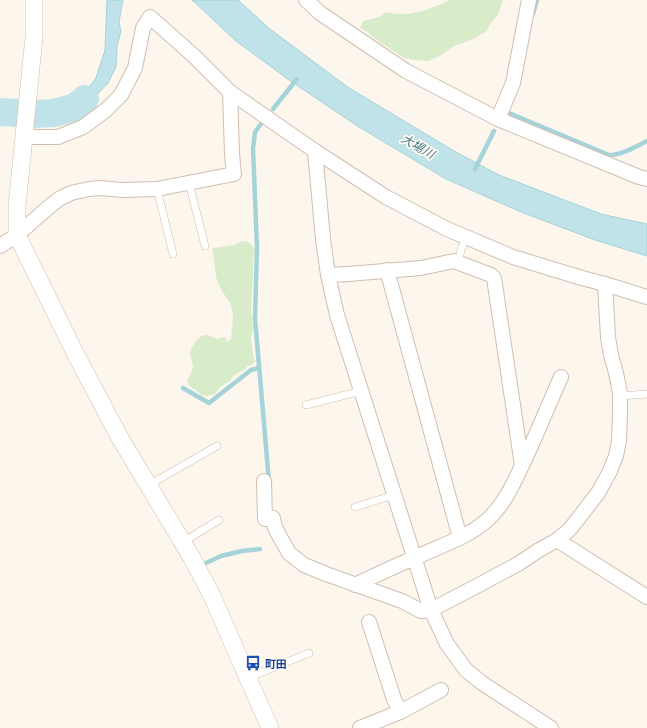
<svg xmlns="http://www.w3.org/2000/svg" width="647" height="728" font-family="'Noto Sans','Noto Sans JP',sans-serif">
<rect width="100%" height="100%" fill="#fdf6ec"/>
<g fill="#d8ecc9">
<path d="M450 0H503L498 15 490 24 486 32 471 40 454 46 440 56 428 61 415 60 404 58 375 39 369 33 360 28 363 21 379 17 386 12C391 13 396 14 402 14 418 14 435 7 450 0Z"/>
<path d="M242 241 248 242 255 249 253 259V277L251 307 253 329 251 337 253 354 255 361 252 365 248 366 244 370 234 375 230 381 220 387 215 394 207 396 201 395 197 391 189 386 187 381C189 377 193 371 193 366 193 362 190 358 190 354 191 346 198 336 205 335 209 335 214 338 217 339L225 337 227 342 231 339 233 317 231 304 220 288 216 277 214 260 212 248 233 245Z"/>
</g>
<g fill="#bfe3e8" stroke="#a5d3da">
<polygon points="107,0 123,0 119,22 121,31 117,46 116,67 108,83 89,103 75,112 51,118 49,104 64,101 74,94 88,88 96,78 105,50"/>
<polygon points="192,0 238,0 270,29 349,88 454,151 499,175 601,214 647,224 647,256 595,240 521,212 446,179 359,127 289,80 236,41"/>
</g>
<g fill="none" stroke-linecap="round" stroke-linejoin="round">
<g stroke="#a5d3da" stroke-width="4.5">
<polyline points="533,14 537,0"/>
<polyline points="273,109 297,79"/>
<path d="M504 112V111L609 155C620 156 637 146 647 141"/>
<polyline points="261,124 255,132 253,148 257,248 255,319 269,482"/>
<polyline points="475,169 494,131"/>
<polyline points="183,388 209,403 251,370 259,368"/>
<polyline points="206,563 221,556 242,551 260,549"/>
</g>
<polyline stroke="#bfe3e8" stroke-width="28" points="0,112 33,114 54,113 76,107 85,99"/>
<defs>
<g id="service">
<polyline points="189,183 205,246"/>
<polyline points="157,189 173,254"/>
<polyline points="458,263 461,250 466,237"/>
<polyline points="620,396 647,394"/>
<polyline points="306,405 361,391"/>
<polyline points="149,485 217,446"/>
<polyline points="355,507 394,495"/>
<polyline points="183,542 219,520"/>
<polyline points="248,678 309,653"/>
</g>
<g id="minor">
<polyline points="306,0 320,13 406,71 498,119 639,177 647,179"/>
<polyline points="498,119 513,83 529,0"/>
<polyline points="24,137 58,137 83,127 106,110 121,95 135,68 143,28 150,17 194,56 230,92 315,151 386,197 447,229 513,257 582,278 605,284 647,297"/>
<polyline points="315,151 323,239 328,275 337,315 431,610 447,644 466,670 482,683 551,728"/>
<polyline points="0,246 17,235 50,206 59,199 71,193 89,189 100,188 123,190 157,189 234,174 232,154 230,92"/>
<polyline points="387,270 460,538"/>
<polyline points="328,275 348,274 421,268 454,261 491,275 494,278 522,465"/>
<polyline points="605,284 608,337 611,355 616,373 620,393 620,414 619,441 616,456 610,471 598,493 570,529 557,540 647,597"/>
<polyline points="264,481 265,519 273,518 275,528 289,553 304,565 326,574 402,601 421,611 431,610 475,587 518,564 539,550 557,540"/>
<path d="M355 585C376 575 397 565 419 556 440 546 468 537 486 521 505 505 515 480 526 457 538 431 549 404 561 377"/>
<polyline points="369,622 394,699 400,712"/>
<polyline points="360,728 400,712 441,690"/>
</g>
<polyline id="tertiary" points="34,0 34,37 17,206 17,235 75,353 120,438 192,558 212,596 270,728"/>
</defs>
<use href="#service" stroke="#d1beb0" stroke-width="8"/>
<use href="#minor" stroke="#d1beb0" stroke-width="16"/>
<use href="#tertiary" stroke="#d1beb0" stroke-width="18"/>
<use href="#service" stroke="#fff" stroke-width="7"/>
<use href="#minor" stroke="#fff" stroke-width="14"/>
<use href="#tertiary" stroke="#fff" stroke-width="17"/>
</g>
<defs>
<symbol id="bus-bare" viewBox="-9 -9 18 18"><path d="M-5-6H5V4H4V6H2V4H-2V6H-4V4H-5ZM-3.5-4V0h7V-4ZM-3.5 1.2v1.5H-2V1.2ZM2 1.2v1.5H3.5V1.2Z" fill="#1a4fb4" stroke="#fffaf3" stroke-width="2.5" paint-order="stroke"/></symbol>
</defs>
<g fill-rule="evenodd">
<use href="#bus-bare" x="242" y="652" width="22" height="22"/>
</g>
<g text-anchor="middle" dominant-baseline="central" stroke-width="3.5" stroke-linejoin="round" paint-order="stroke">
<g font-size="11" font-weight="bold" fill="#164399" stroke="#fffaf3" text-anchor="start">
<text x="265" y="663">町田</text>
</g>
<g font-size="12" font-style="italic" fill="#437c86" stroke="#fffaf3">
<text transform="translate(418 146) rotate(30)">大場川</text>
</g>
</g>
</svg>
